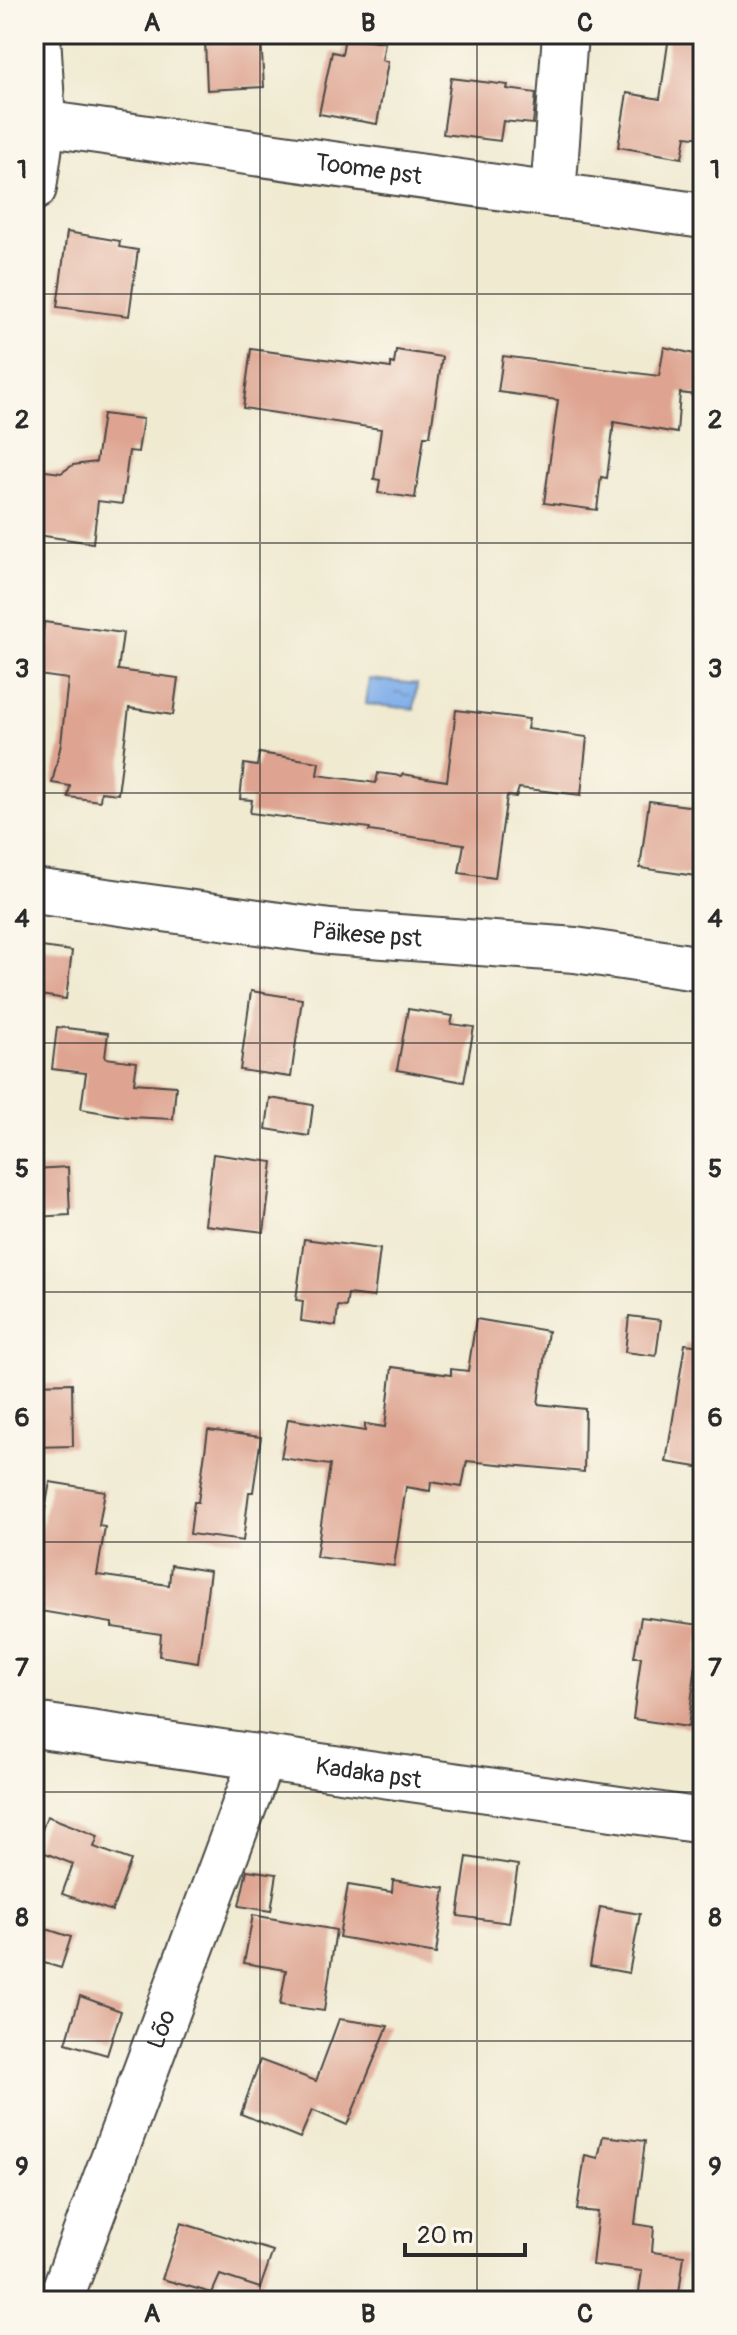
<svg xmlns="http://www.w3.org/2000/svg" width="737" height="2335" font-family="Pangolin,sans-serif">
<defs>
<pattern id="water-ripples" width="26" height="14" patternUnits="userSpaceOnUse" patternTransform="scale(2)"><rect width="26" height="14" fill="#7faee9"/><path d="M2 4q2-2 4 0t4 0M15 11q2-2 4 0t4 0" fill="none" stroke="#688ebd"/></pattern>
</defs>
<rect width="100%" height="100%" fill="#fbf7ec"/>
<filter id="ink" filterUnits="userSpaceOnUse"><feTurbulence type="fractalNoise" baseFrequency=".0125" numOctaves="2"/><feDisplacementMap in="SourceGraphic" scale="16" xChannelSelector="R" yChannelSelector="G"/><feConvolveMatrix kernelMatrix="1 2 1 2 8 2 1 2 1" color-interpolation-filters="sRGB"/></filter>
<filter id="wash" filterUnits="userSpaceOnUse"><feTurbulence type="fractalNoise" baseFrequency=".006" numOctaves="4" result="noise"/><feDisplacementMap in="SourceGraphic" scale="32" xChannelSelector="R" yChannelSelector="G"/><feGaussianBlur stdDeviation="1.8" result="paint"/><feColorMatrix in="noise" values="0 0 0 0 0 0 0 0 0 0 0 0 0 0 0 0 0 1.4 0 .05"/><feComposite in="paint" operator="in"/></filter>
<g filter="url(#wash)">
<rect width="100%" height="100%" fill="#f0ead1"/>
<polygon fill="url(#water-ripples)" stroke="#556c8a" stroke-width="2" points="369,679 417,684 414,709 366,704"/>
<g id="blocks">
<g fill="#dea491">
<polygon points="669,36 703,40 703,138 686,136 682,158 618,147 627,93 660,99"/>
<polygon points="345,37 385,42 382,60 388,62 377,124 319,114 332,52 342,54"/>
<polygon points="261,38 264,87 207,90 205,41"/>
<polygon points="451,78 508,85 507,89 536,93 533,124 503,121 500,141 443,134"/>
<polygon points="67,232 120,241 119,247 138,250 129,316 57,307"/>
<polygon points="664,347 703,356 703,396 680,393 677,433 614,422 607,478 601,477 597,510 544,503 558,400 498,392 503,356 659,376"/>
<polygon points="251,349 391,368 391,363 394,364 396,350 442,357 430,436 424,436 415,498 378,493 380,480 374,479 381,429 243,408"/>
<polygon points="103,414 143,419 138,452 129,451 122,504 98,501 93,543 37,535 40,513 34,513 34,504 38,470 61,473 73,465 96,462"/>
<polygon points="44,622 123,633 118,670 178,678 173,715 129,708 118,794 101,792 100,801 68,797 70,786 52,783 61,744 68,679 38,675"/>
<polygon points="456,710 529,719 527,729 587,737 581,795 519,788 516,797 507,796 495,878 459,873 464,844 369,831 370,828 250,813 252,800 240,799 244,764 257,766 259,753 319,762 317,775 376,783 378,773 401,776 402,774 447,781"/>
<polygon points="649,801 703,808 703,877 640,868"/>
<polygon points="34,946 72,951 66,999 34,994"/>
<polygon points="251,991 302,999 291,1077 240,1070"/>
<polygon points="408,1009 453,1016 451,1024 474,1027 464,1082 397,1070"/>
<polygon points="57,1027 108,1033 105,1058 137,1062 134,1083 176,1086 173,1119 128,1117 81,1109 86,1073 52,1069"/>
<polygon points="270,1098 313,1105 309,1136 266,1129"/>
<polygon points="213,1154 273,1162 264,1232 205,1225"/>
<polygon points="68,1167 70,1215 34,1217 34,1169"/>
<polygon points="304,1239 380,1249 374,1297 348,1294 346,1307 338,1306 336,1326 301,1321 303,1301 296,1300"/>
<polygon points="629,1316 661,1320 656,1356 625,1352"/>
<polygon points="476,1319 548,1331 538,1404 585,1409 584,1472 467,1461 462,1487 431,1482 430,1491 406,1487 394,1566 316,1557 330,1465 281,1458 288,1419 365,1431 365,1424 385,1427 392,1367 451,1375 451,1369 468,1371"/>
<polygon points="685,1344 703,1346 703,1468 666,1462"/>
<polygon points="72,1383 73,1446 34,1447 34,1384"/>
<polygon points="208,1430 261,1437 253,1492 249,1492 243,1541 190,1534 194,1502 198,1502"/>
<polygon points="50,1482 105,1491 99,1526 105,1527 97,1575 169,1585 171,1565 210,1571 198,1662 159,1656 161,1634 112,1627 112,1623 34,1610 34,1569"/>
<polygon points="641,1617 701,1625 688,1727 633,1719 641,1657 634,1657"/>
<polygon points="47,1816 98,1836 94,1847 131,1860 112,1911 62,1894 73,1864 35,1849"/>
<polygon points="467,1857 518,1865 509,1923 458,1916"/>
<polygon points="247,1870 277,1874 271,1911 239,1906"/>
<polygon points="393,1880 445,1888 436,1954 339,1937 348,1885 392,1892"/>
<polygon points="600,1907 640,1914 629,1973 590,1966"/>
<polygon points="253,1915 336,1930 324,2011 280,2005 286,1970 244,1963"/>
<polygon points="34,1925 71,1937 61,1968 34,1960"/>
<polygon points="80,1996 121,2011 107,2055 66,2043"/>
<polygon points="339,2019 388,2026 347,2125 312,2110 300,2138 241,2114 260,2060 316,2081"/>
<polygon points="603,2136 645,2141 635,2224 654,2227 652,2252 684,2256 678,2301 638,2298 642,2271 592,2265 598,2212 577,2210 585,2155 598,2158"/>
<polygon points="181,2223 273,2251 260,2288 220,2275 212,2293 162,2279"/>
</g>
</g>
</g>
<g filter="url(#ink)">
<use href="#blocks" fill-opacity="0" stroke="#494844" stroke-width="2"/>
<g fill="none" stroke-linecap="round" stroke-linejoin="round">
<defs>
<g id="minor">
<path id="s1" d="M34 122 703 216"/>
<polyline points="34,188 43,123 38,34"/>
<polyline points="553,195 565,34"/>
<path id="s2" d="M34 891 330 932 575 950 703 969"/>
<path id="s3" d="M60 2301 262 1758"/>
</g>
<g id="major">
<path id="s4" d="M34 1725 703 1821"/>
</g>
</defs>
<use href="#minor" stroke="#494844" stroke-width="48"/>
<use href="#major" stroke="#494844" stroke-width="48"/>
<use href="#minor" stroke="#fff" stroke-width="44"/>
<use href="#major" stroke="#fff" stroke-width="44"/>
</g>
</g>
<path fill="none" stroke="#2b2b2b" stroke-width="2" stroke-opacity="0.55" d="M260 34V2301M477 34V2301M34 294H703M34 543H703M34 793H703M34 1043H703M34 1292H703M34 1542H703M34 1792H703M34 2041H703"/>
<g text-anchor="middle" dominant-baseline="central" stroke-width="6" stroke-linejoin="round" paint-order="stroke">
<g font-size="24" fill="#2b2b2b" stroke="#fbf7ec">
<text stroke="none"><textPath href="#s1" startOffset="338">Toome pst</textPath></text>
<text stroke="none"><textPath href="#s2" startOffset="336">Päikese pst</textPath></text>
<text stroke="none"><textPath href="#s4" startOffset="338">Kadaka pst</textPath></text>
<text stroke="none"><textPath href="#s3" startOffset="290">Lõo</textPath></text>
</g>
</g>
<rect width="737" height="2335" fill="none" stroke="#fbf7ec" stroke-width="88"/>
<path d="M405 2243v12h120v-12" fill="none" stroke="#2b2b2b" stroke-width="4"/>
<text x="417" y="2243" font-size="24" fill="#2b2b2b" stroke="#fbf7ec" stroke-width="6" paint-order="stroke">20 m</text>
<rect x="44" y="44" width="649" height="2247" fill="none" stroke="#2b2b2b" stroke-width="3"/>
<g font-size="26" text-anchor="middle" font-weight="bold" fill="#2b2b2b">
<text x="152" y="31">A</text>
<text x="368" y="31">B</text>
<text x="585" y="31">C</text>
<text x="22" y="178">1</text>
<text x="715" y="178">1</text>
<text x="22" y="428">2</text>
<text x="715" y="428">2</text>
<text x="22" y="677">3</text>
<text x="715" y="677">3</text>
<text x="22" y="927">4</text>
<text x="715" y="927">4</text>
<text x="22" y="1177">5</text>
<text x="715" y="1177">5</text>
<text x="22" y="1426">6</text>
<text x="715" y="1426">6</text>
<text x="22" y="1676">7</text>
<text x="715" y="1676">7</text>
<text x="22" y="1926">8</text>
<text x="715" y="1926">8</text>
<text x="22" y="2175">9</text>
<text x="715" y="2175">9</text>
<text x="152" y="2322">A</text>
<text x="368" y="2322">B</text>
<text x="585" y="2322">C</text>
</g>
</svg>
